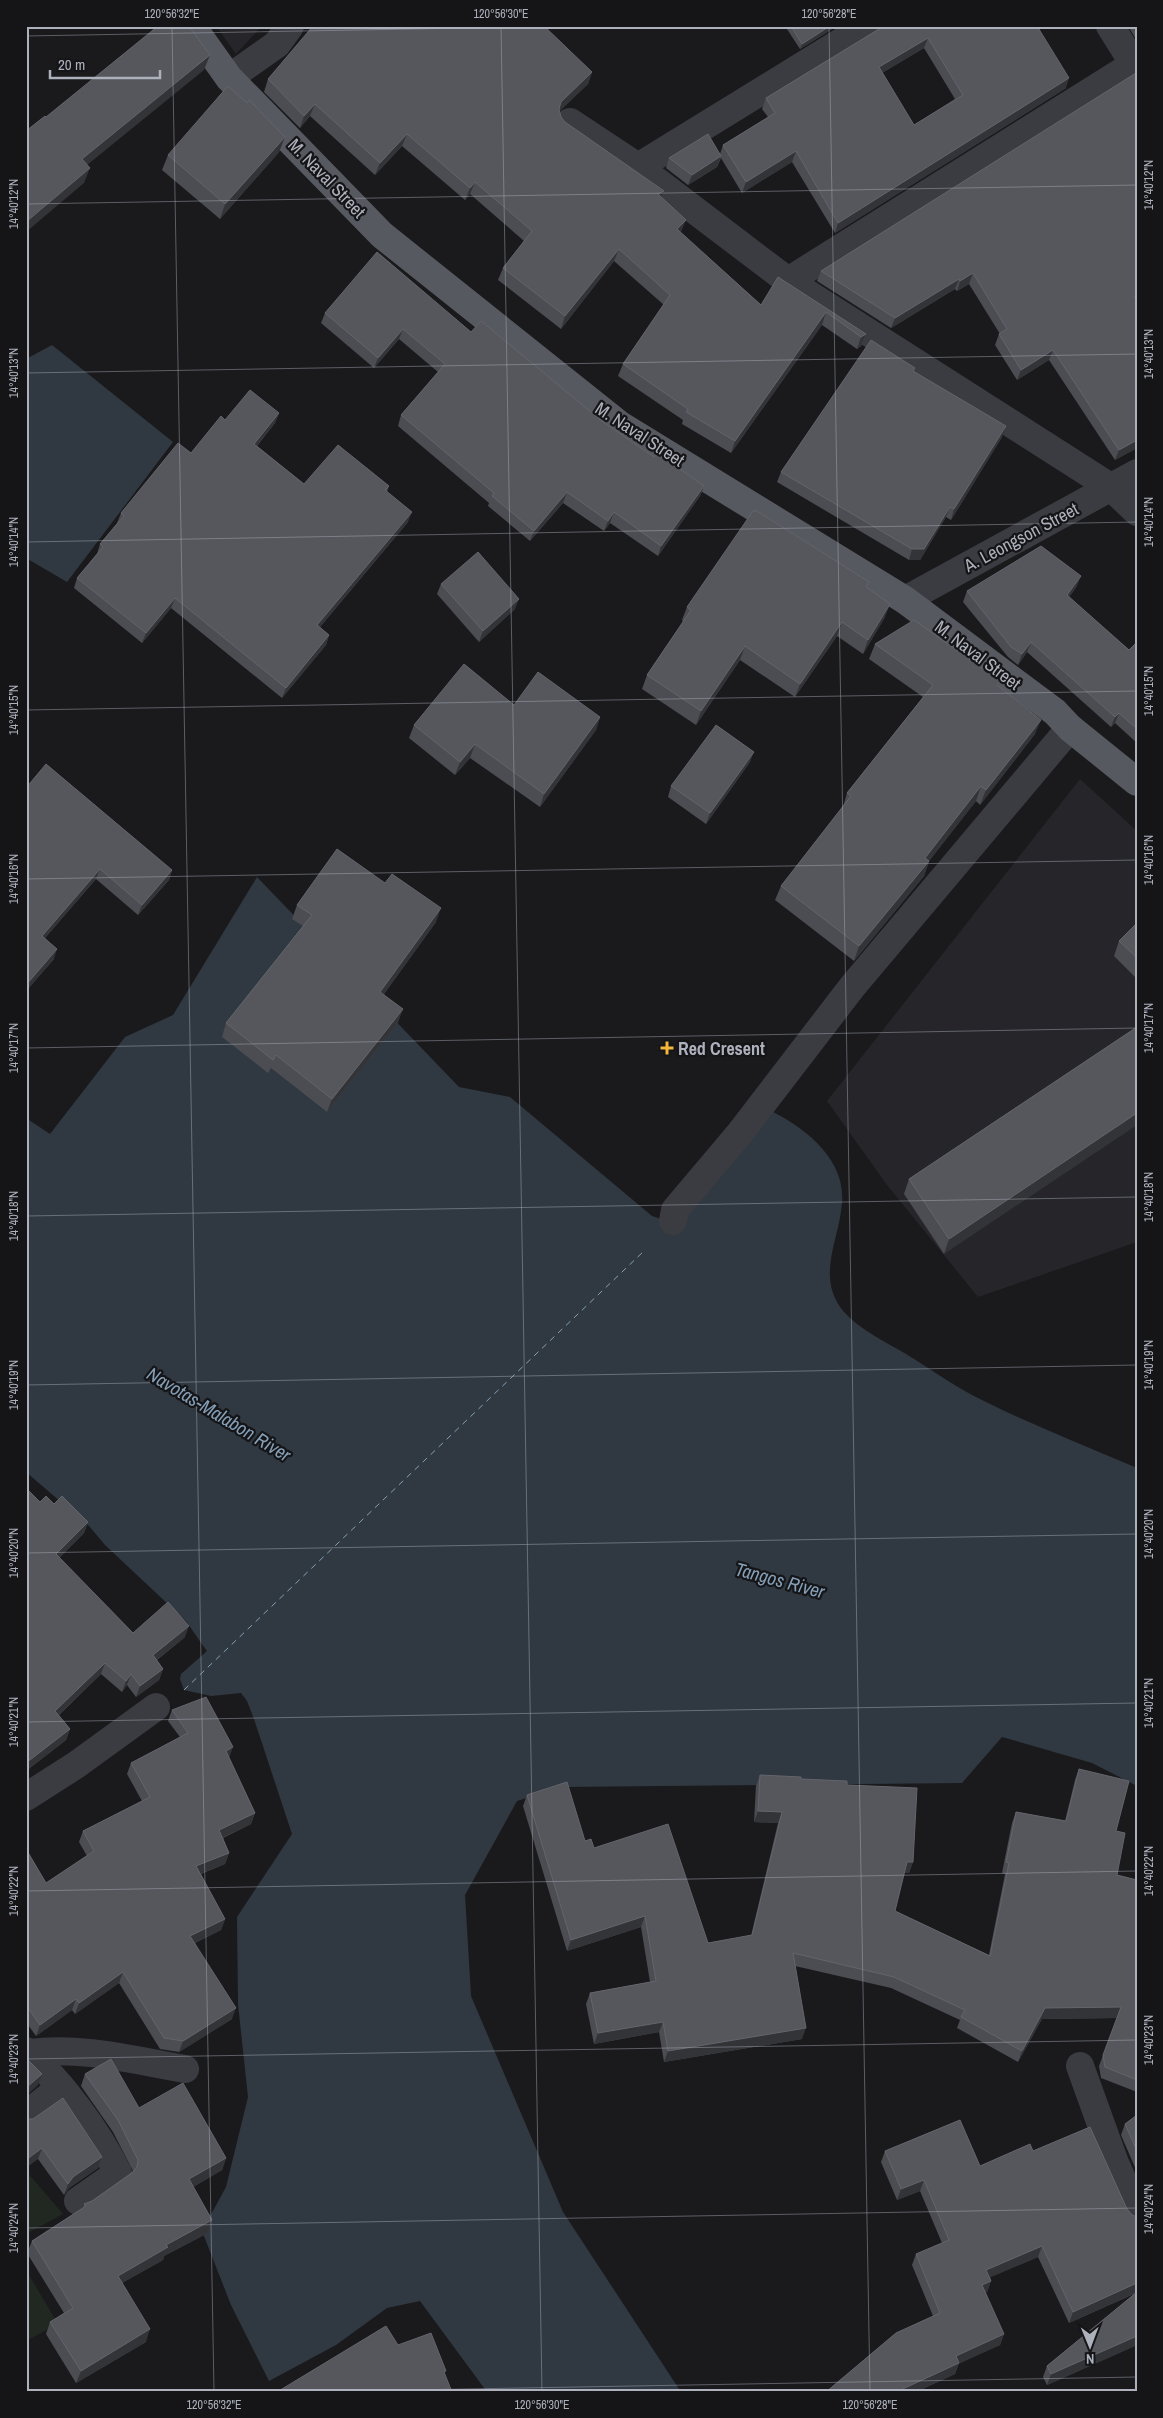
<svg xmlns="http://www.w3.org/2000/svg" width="1163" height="2418" font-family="'Archivo Narrow',sans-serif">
<rect width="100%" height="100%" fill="#1a1a1d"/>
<g fill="#26262a">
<polygon points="216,26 262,26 236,54"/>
<polygon points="1080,779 1137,831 1137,1242 978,1297 887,1185 827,1101"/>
</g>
<g fill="#202821">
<polygon points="27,2172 63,2214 26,2234 26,2173"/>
<polygon points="26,2270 58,2324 26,2341"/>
</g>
<g fill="#303941">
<polygon points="52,345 173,442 67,582 26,558 26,359"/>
<path d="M257 877 459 1087 510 1097 652 1216 661 1219 767 1109C803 1126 846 1158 842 1203 839 1242 815 1277 844 1312 860 1330 886 1342 906 1354 932 1370 957 1388 984 1401 1034 1426 1086 1446 1137 1468V1786L1092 1763 1002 1737 962 1783 561 1787 517 1801 465 1895 471 1996 563 2212 681 2392H487L420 2301 387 2308 336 2345 269 2381 231 2305 202 2231 226 2187 248 2097 238 2004 237 1917 292 1834 254 1719 247 1701 241 1693 211 1696 184 1690 180 1679 181 1674 207 1651 204 1647 186 1621 105 1545 89 1526 26 1472V1118L50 1134 125 1037 173 1015Z"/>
</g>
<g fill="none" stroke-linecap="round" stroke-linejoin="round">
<polyline stroke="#849fb7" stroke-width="1" stroke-dasharray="6 5" stroke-linecap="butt" points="184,1690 644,1251"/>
<g stroke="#3b3c42" stroke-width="28">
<polyline points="1110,26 1137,69"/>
<polyline points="229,78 277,44 290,26"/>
<polyline points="570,122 638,167 788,281 1112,488 1137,512"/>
<polyline points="638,167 867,26"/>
<polyline points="788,281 1134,64"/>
<polyline points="905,600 1137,473"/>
<polyline points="673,1221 675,1210 740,1133 852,987 1070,728"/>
<polyline points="26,1797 76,1765 156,1707"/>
<path d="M26 2051C62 2083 97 2130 118 2173L78 2201"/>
<path d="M29 2053C81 2046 133 2060 185 2069"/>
<polyline points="1080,2066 1115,2163 1137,2213"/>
<polyline points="26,2115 61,2087"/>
</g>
<polyline stroke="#575961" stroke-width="28" points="192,26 229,78 382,235 620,425 905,600 1055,712 1070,728 1137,782"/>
</g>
<g fill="#4b4d52" fill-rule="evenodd">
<polygon points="785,26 837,26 800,49"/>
<path d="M881 26H1045L1039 30 1066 88 835 233 792 162 742 193 721 158 717 167 688 185 666 168 669 158 720 154 723 145 768 117 762 109 766 98 879 29ZM924 48 955 99 914 125 882 73Z"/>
<polygon points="1128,26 1137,26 1137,41"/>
<polygon points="592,72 588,84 559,111 561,117 565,122 661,197 681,232 681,233 761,305 778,277 866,334 861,346 857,349 822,325 731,453 682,424 683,420 618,376 623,364 664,305 614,261 561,329 498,280 503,268 524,241 470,194 465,200 402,146 375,175 310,116 300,128 264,92 268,79"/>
<polygon points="1137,73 1137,448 1115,460 1049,360 1017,380 995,345 999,334 1000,334 969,284 957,291 955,289 891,328 817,281 821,271"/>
<polygon points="285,137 279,152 220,219 162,170 168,155"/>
<polygon points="325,313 471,332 654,457 704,486 700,496 658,556 610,523 604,531 563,503 530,541 488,506 489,503 398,426 401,415 438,372 399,339 374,368 321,323"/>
<polygon points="913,371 1002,437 951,520 946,517 920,560 909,560 777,482 781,472"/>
<polygon points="279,413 275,423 257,446 304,484 389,486 387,492 408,522 320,627 329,635 326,645 282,698 171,608 142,643 74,588 77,578 97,554 100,544 117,523 121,513 191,453 225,420"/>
<polygon points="869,582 867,587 885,617 863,654 837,636 795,697 740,660 696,725 642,689 647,675 683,622 682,620 687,607"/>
<polygon points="441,584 515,609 479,642 437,594"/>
<polygon points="1077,586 1069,597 1129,650 1137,642 1137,743 1115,723 1111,727 1027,652 1018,665 1008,657 963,602 967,591"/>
<polygon points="875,644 1000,681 998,687 1035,734 980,805 976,801 929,861 924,876 854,961 775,900 781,886 843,807 847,793 923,697 869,659"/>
<polygon points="514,705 600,717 596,730 540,807 470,758 455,775 409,738 414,725"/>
<polygon points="750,762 706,824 668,797 671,786"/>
<polygon points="26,788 172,870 169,880 138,915 96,879 45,938 54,959 26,991"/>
<polygon points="297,905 436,922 384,994 398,1023 327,1112 271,1068 268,1073 222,1037 226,1023 303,926 292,919"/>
<polygon points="1137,923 1137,979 1114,956 1119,941"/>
<polygon points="1137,1027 944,1254 904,1194 909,1179"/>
<polygon points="40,1502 54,1504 88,1522 84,1533 59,1558 133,1633 185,1637 157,1660 163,1669 159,1680 136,1697 127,1685 122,1692 101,1674 59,1715 70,1729 66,1740 26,1771"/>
<polygon points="172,1710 229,1758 255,1813 251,1824 223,1838 229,1853 225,1864 201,1874 225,1919 221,1930 195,1943 232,2019 179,2052 160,2049 119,1983 75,2014 72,2010 36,2036 26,2022 26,1849 46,1883 87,1856 79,1842 83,1831 142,1801 127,1774 131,1763 180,1737 168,1721"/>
<polygon points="1079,1769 1116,1831 1117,1875 1137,1880 1137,2092 1101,2078 1099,2066 1117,2018 1042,2019 1018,2062 957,2028 960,2020 891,1988 795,1966 802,2039 664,2062 659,2032 594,2044 586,2004 590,1993 650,1982 641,1927 567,1951 523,1806 527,1795 594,1848 708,1943 751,1936 778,1823 754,1822 756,1786 760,1775 801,1779 847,1785 913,1862 909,1873 904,1873 895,1911 989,1955 1005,1874 1002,1873 1012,1823 1016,1812 1065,1821 1075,1780"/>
<polygon points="85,2074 139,2108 226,2158 222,2170 193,2187 212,2220 208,2233 164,2256 163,2260 122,2283 146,2342 76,2383 46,2334 50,2322 64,2313 27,2253 32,2241 83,2208 84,2204 92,2201 133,2171 113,2132 81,2086"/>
<polygon points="1137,2115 1137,2172 1121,2135 1125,2124"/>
<polygon points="26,2119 102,2157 98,2168 69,2188 64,2195 38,2159"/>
<polygon points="960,2120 980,2166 1030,2144 1033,2151 1090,2127 1127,2209 1132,2215 1137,2217 1137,2345 1047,2385 1043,2377 1047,2366 1136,2293 1069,2323 1038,2257 990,2277 991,2281 987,2292 985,2293 1004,2334 1000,2345 959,2363 955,2374 916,2392 826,2392 896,2333 933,2316 912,2265 916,2254 942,2243 920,2191 897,2200 881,2162 885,2151"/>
</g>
<g fill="#333438">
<polygon points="830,26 837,26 800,49 802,44"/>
<polygon points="1034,26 1045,26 1031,34"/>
<polygon points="928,38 924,48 875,77 879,67"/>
<polygon points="210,55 204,70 76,174 82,159"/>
<polygon points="592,72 588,84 557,114 561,102"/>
<polygon points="1069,78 1066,88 835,233 838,223"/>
<polygon points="315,104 310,116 300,128 304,116"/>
<polygon points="407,134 402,146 375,175 380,163"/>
<polygon points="285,137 279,152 220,219 225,204"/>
<polygon points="796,151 792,162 742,193 746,182"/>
<polygon points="721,156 717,167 688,185 692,175"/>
<polygon points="90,168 84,183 26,232 26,222"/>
<polygon points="475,182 470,194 465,200 470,188"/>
<polygon points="664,191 659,203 658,194"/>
<polygon points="686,220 681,232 672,242 677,229"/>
<polygon points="619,249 614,261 561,329 565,316"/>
<polygon points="973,273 969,284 957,291 960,281"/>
<polygon points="959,279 955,289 891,328 895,318"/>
<polygon points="826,312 822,325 731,453 735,441"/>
<polygon points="403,329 399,339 374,368 378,358"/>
<polygon points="866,334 861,346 857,349 861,337"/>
<polygon points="1053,350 1049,360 1017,380 1021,370"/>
<polygon points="279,413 275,423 250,454 254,444"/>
<polygon points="1006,426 1002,437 951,520 954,509"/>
<polygon points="1137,440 1137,448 1115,460 1119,450"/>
<polygon points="704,486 700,496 658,556 661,546"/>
<polygon points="567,492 563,503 530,541 534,531"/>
<polygon points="950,507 946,517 920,560 909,560 912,549"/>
<polygon points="412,512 408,522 313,635 317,625"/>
<polygon points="614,512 610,523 604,531 608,521"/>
<polygon points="1081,576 1077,586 1063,605 1067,595"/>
<polygon points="175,598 171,608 142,643 146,633"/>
<polygon points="519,599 515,609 479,642 483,631"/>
<polygon points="890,604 885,617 863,654 868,640"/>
<polygon points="842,622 837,636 795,697 800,684"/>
<polygon points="329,635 326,645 282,698 286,688"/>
<polygon points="1031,642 1027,652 1018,665 1022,654"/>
<polygon points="745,646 740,660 696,725 701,711"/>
<polygon points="1119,713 1115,723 1111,727 1115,717"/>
<polygon points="600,717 596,730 540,807 544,794"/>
<polygon points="1041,720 1035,734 980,805 986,790"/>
<polygon points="475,744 470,758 455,775 460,762"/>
<polygon points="754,752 750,762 706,824 710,813"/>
<polygon points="981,786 976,801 921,871 929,861 924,876 854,961 859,946 925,858"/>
<polygon points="100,869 96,879 38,946 42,936"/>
<polygon points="172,870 169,880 138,915 142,905"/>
<polygon points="441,908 436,922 376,1005 380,992"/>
<polygon points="57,949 54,959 26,991 26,985"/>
<polygon points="403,1009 398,1023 327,1112 332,1099"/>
<polygon points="1137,1113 1137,1125 944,1254 949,1239"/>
<polygon points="88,1522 84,1533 52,1565 56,1554"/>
<polygon points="189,1626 185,1637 149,1666 153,1655"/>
<polygon points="105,1663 101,1674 51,1722 55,1711"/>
<polygon points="163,1669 159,1680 136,1697 140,1686"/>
<polygon points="131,1674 127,1685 122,1692 126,1681"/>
<polygon points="70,1729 66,1740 26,1771 26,1763"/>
<polygon points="233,1747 229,1758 226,1751"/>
<polygon points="758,1811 782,1812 778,1823 754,1822"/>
<polygon points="255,1813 251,1824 215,1841 219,1830"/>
<polygon points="229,1853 225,1864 192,1877 196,1866"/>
<polygon points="907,1862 913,1862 909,1873 903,1873"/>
<polygon points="645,1916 641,1927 567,1951 571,1940"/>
<polygon points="225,1919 221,1930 186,1947 190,1936"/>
<polygon points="123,1972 119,1983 75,2014 79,2003"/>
<polygon points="76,1999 72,2010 36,2036 40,2025"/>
<polygon points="1121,2007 1117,2018 1042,2019 1018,2062 1022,2051 1045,2008"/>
<polygon points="236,2008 232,2019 179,2052 183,2041"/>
<polygon points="663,2022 659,2032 594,2044 598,2033"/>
<polygon points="806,2028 802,2039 664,2062 668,2051"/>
<polygon points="42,2074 38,2085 26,2096 26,2088"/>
<polygon points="42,2148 38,2159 26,2168 26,2160"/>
<polygon points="102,2157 98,2168 69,2188 64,2195 68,2184 73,2177"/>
<polygon points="226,2158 222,2170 185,2192 189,2179"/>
<polygon points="924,2180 920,2191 897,2200 901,2189"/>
<polygon points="212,2220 208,2233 164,2256 163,2260 113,2288 118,2276 166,2245"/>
<polygon points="1042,2246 1038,2257 982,2281 986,2270"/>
<polygon points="991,2281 987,2292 978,2296 982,2285"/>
<polygon points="1137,2283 1137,2292 1069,2323 1073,2312"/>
<polygon points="150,2329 146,2342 76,2383 81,2371"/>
<polygon points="1004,2334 1000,2345 952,2367 956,2356"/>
<polygon points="1137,2336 1137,2345 1047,2385 1051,2374"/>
<polygon points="959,2363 955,2374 916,2392 896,2392"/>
</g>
<g fill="#56575d" stroke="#64656c" fill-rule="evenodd">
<polygon points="158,26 189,26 210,55 82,159 90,168 26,222 26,131 45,116 46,117"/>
<polygon points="313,26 544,26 592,72 561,102 559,109 561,117 565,122 664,191 658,194 686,220 677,229 761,305 778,277 866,334 861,337 826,312 735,441 686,412 688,409 623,364 670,295 619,249 565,316 503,268 532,231 475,182 470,188 407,134 380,163 315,104 304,116 268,79"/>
<polygon points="791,26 830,26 802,44"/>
<path d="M881 26H1037L1069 78 838 223 796 151 746 182 723 145 775 113 766 98 879 29ZM928 38 963 95 914 125 879 67Z"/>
<polygon points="1136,73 1137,295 1134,296 1137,300 1137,440 1119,450 1053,350 1021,370 999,334 1007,329 973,273 960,281 959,279 895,318 821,271"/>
<polygon points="228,86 247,103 249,100 285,137 225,204 168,155"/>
<polygon points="708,134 721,156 692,175 669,158"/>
<polygon points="377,252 471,332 481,321 603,422 654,457 657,453 704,486 661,546 614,512 608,521 567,492 534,531 492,496 494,493 401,415 445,364 403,329 378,358 325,313"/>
<polygon points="871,340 915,368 913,371 1006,426 954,509 950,507 924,549 912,549 781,472"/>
<polygon points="250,390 279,413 254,444 304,484 338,445 389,486 385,490 412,512 317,625 329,635 286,688 175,598 146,633 77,578 103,547 100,544 124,516 121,513 178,443 191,453 221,416 225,420"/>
<polygon points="753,511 757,511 869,582 866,587 890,604 868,640 842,622 800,684 745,646 701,711 647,675 691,610 687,607"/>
<polygon points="1041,546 1081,576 1067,595 1129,650 1137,642 1137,729 1119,713 1115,717 1031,642 1022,654 1011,647 967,591"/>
<polygon points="478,552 519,599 483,631 441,584"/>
<polygon points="914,620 1000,681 997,685 1041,720 986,790 981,786 925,858 929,861 859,946 781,886 851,796 847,793 933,685 875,644"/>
<polygon points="464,664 514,705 538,672 600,717 544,794 475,744 460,762 414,725"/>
<polygon points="716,725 754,752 710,813 671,786"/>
<polygon points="46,764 172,870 142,905 100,869 42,936 57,949 26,985 26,788"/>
<polygon points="337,849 385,883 392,874 441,908 380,992 403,1009 332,1099 276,1055 273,1060 226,1023 312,915 297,905"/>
<polygon points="1137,923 1137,958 1119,941"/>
<polygon points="1137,1027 1137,1113 949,1239 909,1179"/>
<polygon points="26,1488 40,1502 46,1496 54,1504 62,1496 88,1522 56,1554 133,1633 168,1602 189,1626 153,1655 163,1669 140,1686 131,1674 126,1681 105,1663 55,1711 70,1729 26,1763"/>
<polygon points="206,1697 233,1747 226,1751 255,1813 219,1830 229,1853 196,1866 225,1919 190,1936 236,2008 183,2041 164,2038 123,1972 79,2003 76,1999 40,2025 26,2005 26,1849 46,1883 94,1851 83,1831 150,1797 131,1763 188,1733 172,1710"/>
<polygon points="1079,1769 1129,1781 1116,1831 1125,1833 1117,1875 1137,1880 1137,2080 1105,2067 1103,2055 1121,2007 1045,2008 1022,2051 961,2017 965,2010 894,1977 793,1953 806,2028 668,2051 663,2022 598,2033 590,1993 656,1981 645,1916 571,1940 527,1795 567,1782 585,1841 591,1839 594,1848 668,1824 708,1943 752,1935 782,1812 758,1811 760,1775 801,1777 801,1779 847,1781 847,1785 917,1788 913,1862 907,1862 895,1911 990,1956 1009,1863 1006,1862 1016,1812 1066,1821"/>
<polygon points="26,2058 42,2074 26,2088"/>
<polygon points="111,2059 139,2108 183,2083 226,2158 189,2179 212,2220 166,2245 168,2247 118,2276 150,2329 81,2371 50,2322 73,2308 32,2241 86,2206 84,2204 92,2201 132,2173 137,2167 138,2160 118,2120 85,2074"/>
<polygon points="63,2098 102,2157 73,2177 68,2184 42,2148 26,2160 26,2119 33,2119"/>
<polygon points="1137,2115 1137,2151 1125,2124"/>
<polygon points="960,2120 980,2166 1030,2144 1033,2151 1090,2127 1127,2209 1132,2215 1137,2217 1137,2283 1073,2312 1042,2246 986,2270 991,2281 982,2285 1004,2334 956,2356 959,2363 896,2392 826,2392 896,2333 940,2313 916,2254 949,2240 924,2180 901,2189 885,2151"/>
<polygon points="1137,2292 1137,2336 1051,2374 1047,2366"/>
<polygon points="386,2326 398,2345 431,2333 446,2371 444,2372 452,2392 277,2392"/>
</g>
<path fill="none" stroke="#adb1bc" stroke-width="1" stroke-opacity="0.45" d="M172 26 214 2392M501 26 542 2392M829 26 870 2392M26 36 578 26M26 204 1137 185M26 373 1137 354M26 542 1137 522M26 710 1137 691M26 879 1137 860M26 1048 1137 1028M26 1216 1137 1197M26 1385 1137 1365M26 1553 1137 1534M26 1722 1137 1703M26 1891 1137 1871M26 2059 1137 2040M26 2228 1137 2208M297 2392 1137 2377"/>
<path fill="#f4b73a" stroke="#151518" stroke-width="2" d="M664.5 1040.5h5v5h5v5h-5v5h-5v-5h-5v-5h5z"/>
<g text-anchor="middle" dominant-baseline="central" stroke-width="4.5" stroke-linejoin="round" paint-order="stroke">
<g font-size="18" fill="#adb1bc" stroke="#151518">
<text transform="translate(327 178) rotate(46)">M. Naval Street</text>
<text transform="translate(640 434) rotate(33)">M. Naval Street</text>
<text transform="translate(1021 537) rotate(-28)">A. Leongson Street</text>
<text transform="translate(978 655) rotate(37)">M. Naval Street</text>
</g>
<g font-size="18" font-weight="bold" fill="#adb1bc" stroke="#151518" text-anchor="start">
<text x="678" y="1048">Red Cresent</text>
</g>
<g font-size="19" font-style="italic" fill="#849fb7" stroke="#151518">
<text transform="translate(219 1414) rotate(31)">Navotas-Malabon River</text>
<text transform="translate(780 1580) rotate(15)">Tangos River</text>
</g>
</g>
<rect width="1163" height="2418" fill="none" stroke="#151518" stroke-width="55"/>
<g transform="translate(1090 2346) rotate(179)" stroke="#151518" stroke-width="4" paint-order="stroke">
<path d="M0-4L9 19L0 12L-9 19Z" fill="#adb1bc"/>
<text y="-8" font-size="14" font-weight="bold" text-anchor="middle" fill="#adb1bc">N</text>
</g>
<path d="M50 70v8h110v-8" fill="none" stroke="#adb1bc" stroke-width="2.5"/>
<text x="58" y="70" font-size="15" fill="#adb1bc" stroke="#151518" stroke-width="4" paint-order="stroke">20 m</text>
<rect x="28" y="28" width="1108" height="2362" fill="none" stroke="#adb1bc" stroke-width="2"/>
<g font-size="12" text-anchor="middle" fill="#adb1bc">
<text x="172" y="18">120°56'32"E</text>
<text x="501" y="18">120°56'30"E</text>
<text x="829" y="18">120°56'28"E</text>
<text transform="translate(1149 185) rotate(-90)" y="4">14°40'12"N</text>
<text transform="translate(14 204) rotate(-90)" y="4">14°40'12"N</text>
<text transform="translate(1149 354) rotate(-90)" y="4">14°40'13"N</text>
<text transform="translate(14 373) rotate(-90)" y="4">14°40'13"N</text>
<text transform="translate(1149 522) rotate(-90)" y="4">14°40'14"N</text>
<text transform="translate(14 542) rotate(-90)" y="4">14°40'14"N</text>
<text transform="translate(1149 691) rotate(-90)" y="4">14°40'15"N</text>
<text transform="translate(14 710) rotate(-90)" y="4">14°40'15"N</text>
<text transform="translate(1149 860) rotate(-90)" y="4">14°40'16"N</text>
<text transform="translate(14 879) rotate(-90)" y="4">14°40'16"N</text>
<text transform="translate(1149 1028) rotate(-90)" y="4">14°40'17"N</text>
<text transform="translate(14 1048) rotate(-90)" y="4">14°40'17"N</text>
<text transform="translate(1149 1197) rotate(-90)" y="4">14°40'18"N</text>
<text transform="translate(14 1216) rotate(-90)" y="4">14°40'18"N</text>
<text transform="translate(1149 1365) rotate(-90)" y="4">14°40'19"N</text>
<text transform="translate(14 1385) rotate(-90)" y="4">14°40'19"N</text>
<text transform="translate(1149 1534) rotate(-90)" y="4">14°40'20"N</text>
<text transform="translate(14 1553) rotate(-90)" y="4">14°40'20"N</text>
<text transform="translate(1149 1703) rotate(-90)" y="4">14°40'21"N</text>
<text transform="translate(14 1722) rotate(-90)" y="4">14°40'21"N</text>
<text transform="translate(1149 1871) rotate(-90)" y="4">14°40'22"N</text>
<text transform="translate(14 1891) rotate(-90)" y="4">14°40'22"N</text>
<text transform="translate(1149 2040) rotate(-90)" y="4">14°40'23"N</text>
<text transform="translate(14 2059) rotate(-90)" y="4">14°40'23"N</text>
<text transform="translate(1149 2209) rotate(-90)" y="4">14°40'24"N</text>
<text transform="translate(14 2228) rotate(-90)" y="4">14°40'24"N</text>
<text x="214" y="2409">120°56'32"E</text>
<text x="542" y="2409">120°56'30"E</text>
<text x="870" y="2409">120°56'28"E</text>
</g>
</svg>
